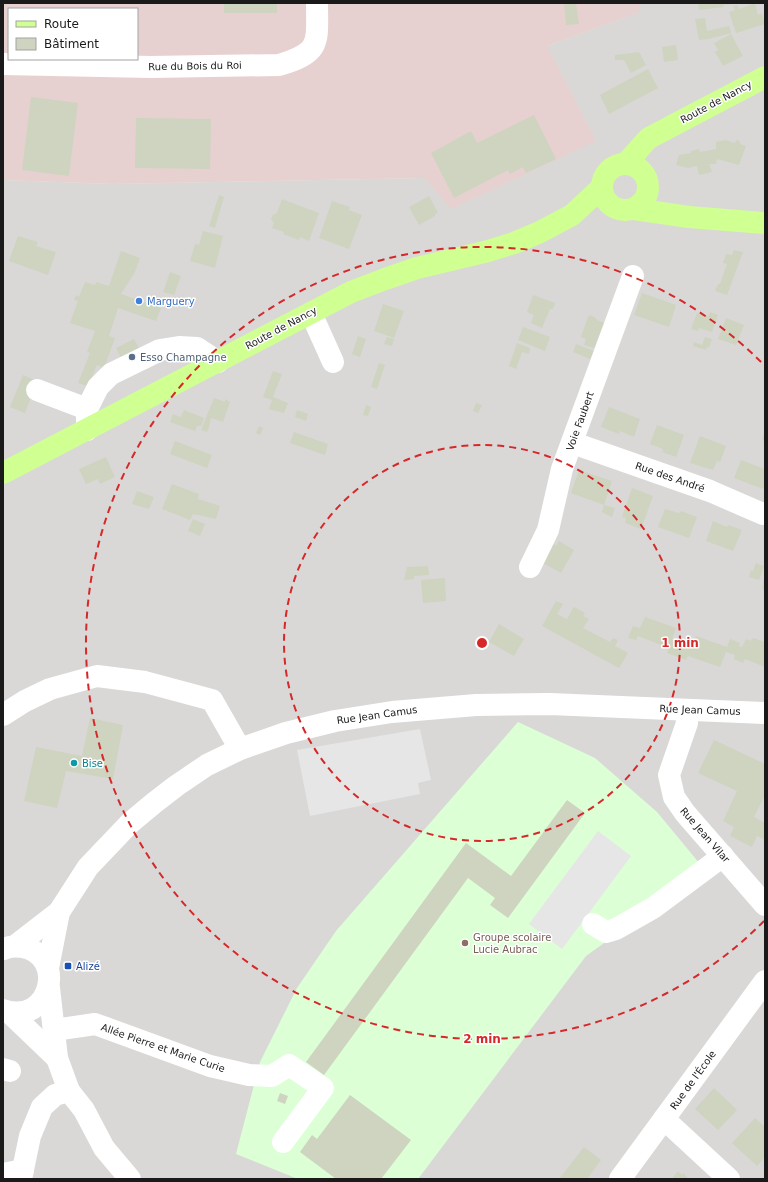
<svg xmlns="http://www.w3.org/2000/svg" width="768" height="1182" font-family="'DejaVu Sans',sans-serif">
<rect width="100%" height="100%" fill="#e6edde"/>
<polygon fill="#d9d8d7" points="640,3 765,3 765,1179 3,1179 3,180 113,184 425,178 547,46 639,12"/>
<path fill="#e7d1d0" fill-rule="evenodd" d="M3 3H640V12L547 46 596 141 451 209 425 178 113 184 3 180ZM9 9H137V59H9Z"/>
<polygon fill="#dcffd6" points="518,722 595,758 657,812 705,870 586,956 418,1179 298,1179 236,1154 260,1062 297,988 336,931"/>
<g fill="#e6e6e6">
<polygon points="420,729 431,780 418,783 420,794 310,816 297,750"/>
<polygon points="598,831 631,856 562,949 529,924"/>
</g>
<g fill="#ced4bf">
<rect x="224" y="3" width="53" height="10"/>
<polygon points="564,3 576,3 579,24 566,25"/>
<polygon points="698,3 733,3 733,4 723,5 724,7 699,10"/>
<polygon points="755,3 758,15 762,13 765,24 736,33 729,12 735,10 733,6 737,5 739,9"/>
<polygon points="705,18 707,31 729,26 731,33 709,39 699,40 695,19"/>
<polygon points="731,34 743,56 723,66 715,52 718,50 714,43"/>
<polygon points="676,45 678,60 664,62 662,47"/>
<polygon points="639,52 646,65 631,73 624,60 615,60 615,55"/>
<polygon points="648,69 658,88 609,114 600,95"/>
<polygon points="31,97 78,103 69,176 22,170"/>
<polygon points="534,115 556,159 526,173 523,167 510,174 508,170 454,198 431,153 471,131 477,143"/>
<polygon points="136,118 211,119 210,169 135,168"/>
<polygon points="725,140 735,143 736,140 740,141 740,144 746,146 739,165 717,159 716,164 709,164 712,172 699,175 697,166 688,168 676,165 679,155 691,153 691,151 699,149 700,152 716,149 716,142"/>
<polygon points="219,195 224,197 215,228 209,226"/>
<polygon points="429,196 438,213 435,214 435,216 419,225 409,207"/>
<polygon points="282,199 319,213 309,241 300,237 299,240 283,234 284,232 272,228 274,223 271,219 273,215 277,213"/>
<polygon points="332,201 350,207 349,210 362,215 349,249 319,238"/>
<polygon points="203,231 223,236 215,268 190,261 195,244 199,245"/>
<polygon points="18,236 38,242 36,246 56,252 48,275 9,261"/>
<polygon points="734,250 743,252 727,295 715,291 718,284 720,284 727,264 723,263 726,254 732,255"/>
<polygon points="121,251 140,258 135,272 121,294 161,308 156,321 118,308 109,336 115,338 104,368 97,365 88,386 78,383 90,353 87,352 95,331 70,323 78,301 74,300 76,295 79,297 85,282 95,285 96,282 109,286"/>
<polygon points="170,272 181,276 174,295 163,292"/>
<polygon points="642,293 676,305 669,327 634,315"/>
<polygon points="533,295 555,303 553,309 550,309 542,328 531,323 534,315 527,312"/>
<polygon points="383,304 404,311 394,338 374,331"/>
<polygon points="710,312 718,315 712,332 699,328 698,331 691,329 697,313 708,316"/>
<polygon points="590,315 596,318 597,320 604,323 594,348 584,345 586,339 581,337 588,317"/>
<polygon points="726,318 744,325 736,345 718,339"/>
<polygon points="523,327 550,337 545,351 518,340"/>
<polygon points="358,336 366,339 360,357 352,354"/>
<polygon points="387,337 394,339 392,346 384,344"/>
<polygon points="705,337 712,339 709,348 707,347 706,350 693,346 694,342 702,345"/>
<polygon points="134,339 145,359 127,369 116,348"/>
<polygon points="517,343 530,348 529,354 522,352 516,369 509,366"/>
<polygon points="576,344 594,351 590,359 573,352"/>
<polygon points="379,363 385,365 377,389 371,387"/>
<polygon points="273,371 282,374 273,397 288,403 284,413 269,409 272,400 263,397"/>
<polygon points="23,375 37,381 25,413 10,407"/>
<polygon points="214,398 225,402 225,399 230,402 223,422 211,418 209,427 207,432 201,430"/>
<polygon points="476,403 482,405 478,413 473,411"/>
<polygon points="366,405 371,407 368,416 363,415"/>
<polygon points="609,407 640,419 634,437 620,431 619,434 601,427"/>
<polygon points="184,410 204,418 201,426 197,426 195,431 170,422 173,414 181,417"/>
<polygon points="297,410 308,414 306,421 295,417"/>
<polygon points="657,425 684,435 676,457 662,452 663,449 650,444"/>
<polygon points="259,426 263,428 260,435 256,433"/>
<polygon points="765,431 765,441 762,440"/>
<polygon points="294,432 328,444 325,455 290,443"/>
<polygon points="700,436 726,446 720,462 717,461 713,470 690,463"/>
<polygon points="175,441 212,455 207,468 170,454"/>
<polygon points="106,457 115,477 100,484 98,479 86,484 79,469"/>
<polygon points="741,460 765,469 765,483 763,489 734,478"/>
<polygon points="579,470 612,481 604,505 571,493"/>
<polygon points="172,484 199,494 198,499 220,506 216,519 193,514 190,520 162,509"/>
<polygon points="632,488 653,496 641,529 625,523 626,518 622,517"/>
<polygon points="137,491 154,497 149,509 132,504"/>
<polygon points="604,505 615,508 612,517 602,512"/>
<polygon points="665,509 679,513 681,511 697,517 689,538 658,527"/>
<polygon points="193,519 205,524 200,536 188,531"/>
<polygon points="713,521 727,527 728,525 742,530 733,551 706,541"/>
<polygon points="559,541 574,550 561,573 543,563 554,544 556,546"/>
<polygon points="756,563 764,566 759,580 749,577 751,570 753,571"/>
<polygon points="428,566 429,575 414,576 414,579 404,580 407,567"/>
<polygon points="445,578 446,601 423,603 421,580"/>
<polygon points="764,578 765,579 765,590 762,589"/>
<polygon points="556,601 563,604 557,614 567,619 574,607 585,613 583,616 589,619 583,628 610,642 613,638 618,640 615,646 628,653 619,668 542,626"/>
<polygon points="645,617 676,628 672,640 691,647 696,636 727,647 730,639 740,643 739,646 742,647 746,639 751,641 753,638 765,642 765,667 745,659 743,663 734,659 735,655 726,652 720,667 688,656 686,660 667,653 669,648 638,636 636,640 628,638 633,626 640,628"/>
<polygon points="499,624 524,639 514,656 489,642"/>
<polygon points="90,718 123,725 113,779 66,771 57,808 24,801 36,747 82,756"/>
<polygon points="714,740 765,764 765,798 764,797 754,817 765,823 765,840 757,836 752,847 730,836 734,827 723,821 737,791 698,773"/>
<polygon points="567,800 585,813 508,918 490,905 495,898 468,878 324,1075 306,1062 466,843 511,876"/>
<polygon points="714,1088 737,1110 718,1130 695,1109"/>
<polygon points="280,1093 288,1096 285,1104 277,1101"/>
<polygon points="350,1095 411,1140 381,1179 336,1179 300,1152 312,1135 317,1139"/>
<polygon points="755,1118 765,1127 765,1157 757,1166 732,1143"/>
<polygon points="584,1147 601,1160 587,1179 559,1179"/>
<polygon points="678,1171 682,1175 683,1173 689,1179 674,1179 673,1177"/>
</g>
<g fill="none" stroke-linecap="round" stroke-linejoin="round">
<g stroke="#fff" stroke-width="22">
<path d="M3 64 151 67 279 65C322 52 317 43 317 3"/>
<polyline points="311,313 333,362"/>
<polyline points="37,390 87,409"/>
<polyline points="87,430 87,409 98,387 111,374 160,350 179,347 197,348 218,362"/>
<polyline points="573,443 710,491 763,514 765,513"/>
<polyline points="530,567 548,530 562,469 633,276"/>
<polyline points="686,710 687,723 669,775 674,797 685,813 765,905"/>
<polyline points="3,715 25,701 50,689 97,676 145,682 212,700 240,749"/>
<polyline points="593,924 606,932 616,929 653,908 723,856"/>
<polyline points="15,946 59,912 88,867 130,823 154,803 176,786 207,765 240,749 286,733 335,721 392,712 476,705 550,704 765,713"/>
<polyline points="48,968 59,912"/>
<polyline points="49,988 57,1058 69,1091 84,1110 104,1148 130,1179"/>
<path d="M3 1010C51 1027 68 955 22 947 16 946 10 946 4 949"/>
<polyline points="10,1013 57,1058"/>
<polyline points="54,1030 95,1024 210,1066 249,1075 272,1076 289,1065 323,1088 283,1142"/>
<polyline points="3,1069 10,1071"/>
<polyline points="664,1119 729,1179"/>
<polyline points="3,1174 23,1170"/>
<polyline points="21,1179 30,1136 42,1107 55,1095 69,1091"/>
<polyline points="620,1179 765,981"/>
</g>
<g stroke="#d0ff92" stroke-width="22">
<path d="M624 164C634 157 640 146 649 138L765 77"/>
<circle cx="625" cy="187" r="23"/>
<polyline points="634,209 689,217 765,223"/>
<polyline points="3,473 351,292 385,279 417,268 488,251 514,243 540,232 572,215 602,187"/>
</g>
</g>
<g fill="none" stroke="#d62828" stroke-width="2" stroke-dasharray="7 5">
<circle cx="482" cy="643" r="198"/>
<path d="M764 921A396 396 0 1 1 764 365"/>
</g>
<circle fill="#3f7fe0" stroke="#fff" stroke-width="1.5" cx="139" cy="301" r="4"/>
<circle fill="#5c6f8a" stroke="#fff" stroke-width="1.5" cx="132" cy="357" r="4"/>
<circle fill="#0f9aa8" stroke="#fff" stroke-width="1.5" cx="74" cy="763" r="4"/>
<circle fill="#8d6e63" stroke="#fff" stroke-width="1.5" cx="465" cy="943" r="4"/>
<rect fill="#1a4fb4" stroke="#fff" stroke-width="1.5" x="64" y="962" width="8" height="8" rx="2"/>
<g text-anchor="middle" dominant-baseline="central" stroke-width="3" stroke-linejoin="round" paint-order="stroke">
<g font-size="10" fill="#1a1a1a" stroke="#fff">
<text transform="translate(195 66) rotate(-1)">Rue du Bois du Roi</text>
<text transform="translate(716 102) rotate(-28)">Route de Nancy</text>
<text transform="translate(281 328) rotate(-28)">Route de Nancy</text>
<text transform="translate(580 421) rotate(-70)">Voie Faubert</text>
<text transform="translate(670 477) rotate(19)">Rue des André</text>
<text transform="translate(700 710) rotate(2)">Rue Jean Camus</text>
<text transform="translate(377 715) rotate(-8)">Rue Jean Camus</text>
<text transform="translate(705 835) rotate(49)">Rue Jean Vilar</text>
<text transform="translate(163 1048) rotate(19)">Allée Pierre et Marie Curie</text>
<text transform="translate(693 1080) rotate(-54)">Rue de l'École</text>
</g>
<g font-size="10" fill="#366cbe" stroke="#fff" text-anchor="start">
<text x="147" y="301">Marguery</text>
</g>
<g font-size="10" fill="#4e5e75" stroke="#fff" text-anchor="start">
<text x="140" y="357">Esso Champagne</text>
</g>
<g font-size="10" fill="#0d838f" stroke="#fff" text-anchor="start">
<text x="82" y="763">Bise</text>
</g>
<g font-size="10" fill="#785e54" stroke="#fff" text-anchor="start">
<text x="473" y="937">Groupe scolaire<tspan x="473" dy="12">Lucie Aubrac</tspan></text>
</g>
<g font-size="10" fill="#164399" stroke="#fff" text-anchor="start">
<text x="76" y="966">Alizé</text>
</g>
</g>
<circle cx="482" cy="643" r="6" fill="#d62828" stroke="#fff" stroke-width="2"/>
<g font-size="12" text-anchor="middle" font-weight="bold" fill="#d62828" stroke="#fff" stroke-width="3" stroke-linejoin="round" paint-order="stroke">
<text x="680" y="647">1 min</text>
<text x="482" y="1043">2 min</text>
</g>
<rect width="768" height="1182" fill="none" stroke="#1a1a1a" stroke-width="8"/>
<rect x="8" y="8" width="130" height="52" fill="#ffffff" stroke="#a3a3a3"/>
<rect x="16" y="21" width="20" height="6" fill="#d0ff92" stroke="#a3a3a3"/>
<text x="44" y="28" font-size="12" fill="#1a1a1a">Route</text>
<rect x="16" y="38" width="20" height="12" fill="#ced4bf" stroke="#a3a3a3"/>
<text x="44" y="48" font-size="12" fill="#1a1a1a">Bâtiment</text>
</svg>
